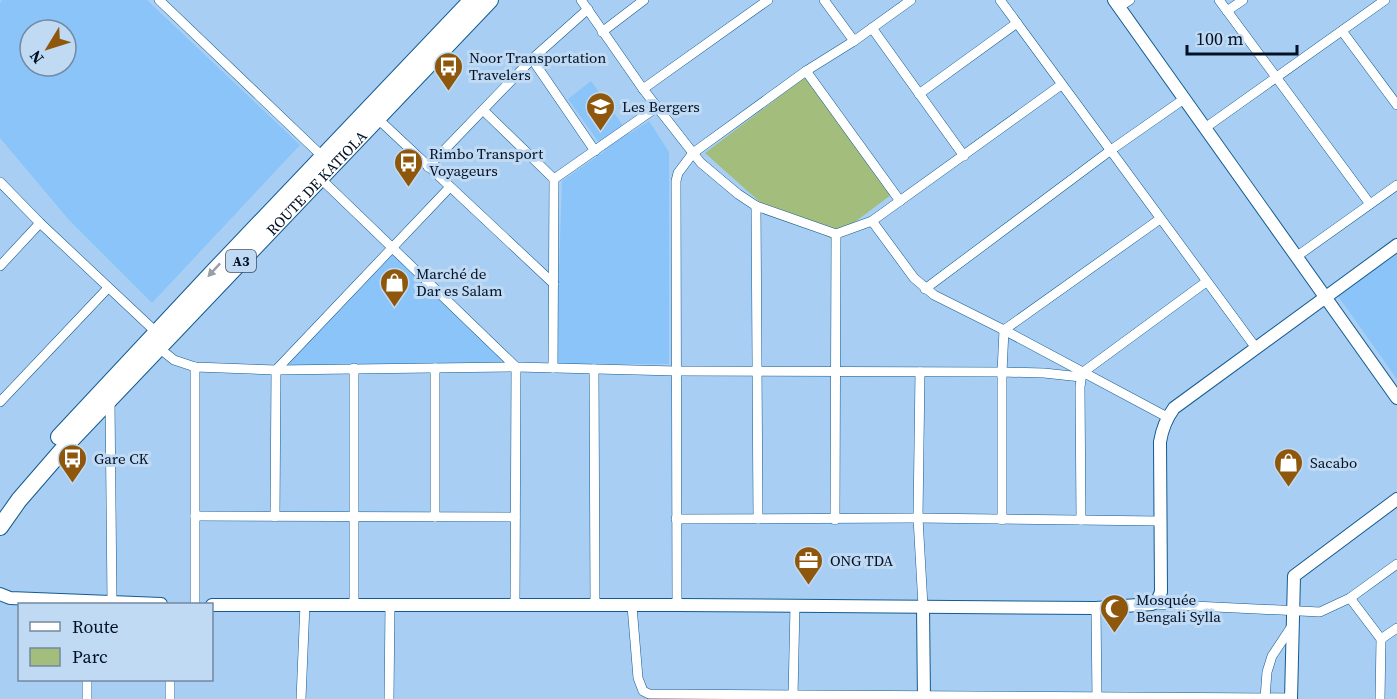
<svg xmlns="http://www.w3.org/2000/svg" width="1397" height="699" font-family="'Source Serif 4',serif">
<rect width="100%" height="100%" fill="#a8cff3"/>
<g fill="#8ac4f8" fill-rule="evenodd">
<path d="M2 0H147L300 145 152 303 69 220 0 138V3ZM30 30H66V66H30Z"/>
<polygon points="591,81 629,134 649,121 669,152 669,364 556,364 562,181 605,151 568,99"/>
<polygon points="393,247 516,367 276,370"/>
<polygon points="1397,254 1397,379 1338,296"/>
</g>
<polygon fill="#a3be7c" points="805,77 891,195 832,239 762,204 705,153"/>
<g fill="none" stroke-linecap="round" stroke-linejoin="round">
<defs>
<g id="street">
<polyline points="159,0 323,157"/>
<polyline points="581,0 643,89 693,153 701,163 738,194 756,206 836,234 872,221 1061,85"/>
<polyline points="824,0 854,41"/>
<polyline points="1000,0 1256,348"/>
<polyline points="1219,0 1370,204"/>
<polyline points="1119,7 1130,0"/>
<polyline points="1227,11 1243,0"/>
<polyline points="872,28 964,156"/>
<polyline points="1342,31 1397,105"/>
<polyline points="602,32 644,0"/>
<polyline points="532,59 595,151"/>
<polyline points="806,71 900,201"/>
<polyline points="643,89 768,0"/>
<polyline points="919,94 1017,23"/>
<polyline points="483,110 554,179"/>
<polyline points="377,118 554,284"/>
<polyline points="1205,128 1385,0"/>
<polyline points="428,167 532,59 588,9"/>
<polyline points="320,178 516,367 515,606"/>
<polyline points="0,182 40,223 157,333"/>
<polyline points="756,206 758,519"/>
<polyline points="872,221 914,278 934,295 1004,330 1167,417"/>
<polyline points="1296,257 1397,185"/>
<polyline points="0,266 40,223"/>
<polyline points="925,289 1111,150 1184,99"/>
<polyline points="159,348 174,360 195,367 276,370 516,367 676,371 1002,372 1044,373 1081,377"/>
<polyline points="195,367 195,604"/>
<polyline points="354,368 354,605"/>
<polyline points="435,368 435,517"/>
<polyline points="553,368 554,179 657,107"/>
<polyline points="594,369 595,606"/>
<polyline points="920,372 918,518 923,606"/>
<polyline points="110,401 112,602"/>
<polyline points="0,402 108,288"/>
<polyline points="195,516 515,517"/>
<polyline points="275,517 276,370 450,187"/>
<polyline points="676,519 918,518 1160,521"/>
<polyline points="835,520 836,234"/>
<polyline points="1002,520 1002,372 1004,330 1160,219"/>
<polyline points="1081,520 1080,387 1082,373 1206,282"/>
<polyline points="1350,598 1381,639 1380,699"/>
<polyline points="1152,604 1320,612 1350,598 1397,564"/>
<polyline points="677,605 676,181 678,173 693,153 806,71 854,41 911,0"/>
<polyline points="632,606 638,678 643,691 649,694 1291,698"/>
<polyline points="1096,608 1097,699"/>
<polyline points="1381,639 1397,628"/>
<polyline points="170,680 170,699"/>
<polyline points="793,696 795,605"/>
<polyline points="1265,698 1267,672 1272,656 1292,626"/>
<polyline points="87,699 87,680"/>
<polyline points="301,699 305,604"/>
<polyline points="389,699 390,605"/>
</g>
<g id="secondary">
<polyline points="1114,0 1397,398"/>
<polyline points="0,594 10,598 161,604"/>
<path d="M212 605H677L1096 608 1152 604 1158 599 1161 592 1160 442C1162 429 1166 419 1174 408L1397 245"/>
<polyline points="923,606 924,699"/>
<polyline points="1291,699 1294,576 1397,499"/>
</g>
<g id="highway">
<polyline points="59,437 215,270 472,0"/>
<path id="s1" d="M0 527 19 500 71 440 490 0"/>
</g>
</defs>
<use href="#street" stroke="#135b90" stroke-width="10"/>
<use href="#secondary" stroke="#135b90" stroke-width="14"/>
<use href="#highway" stroke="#135b90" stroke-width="18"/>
<use href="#street" stroke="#fff" stroke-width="9"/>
<use href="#secondary" stroke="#fff" stroke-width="12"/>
<use href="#highway" stroke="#fff" stroke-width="16"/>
</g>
<defs><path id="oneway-solid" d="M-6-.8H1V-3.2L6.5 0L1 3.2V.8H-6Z" transform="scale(1.5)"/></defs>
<use fill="#999fa8" href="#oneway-solid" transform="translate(214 270) rotate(133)"/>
<defs>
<symbol id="bus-pin" viewBox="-11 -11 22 30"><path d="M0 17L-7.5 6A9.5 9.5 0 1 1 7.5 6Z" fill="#8e570b" stroke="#c0daf3"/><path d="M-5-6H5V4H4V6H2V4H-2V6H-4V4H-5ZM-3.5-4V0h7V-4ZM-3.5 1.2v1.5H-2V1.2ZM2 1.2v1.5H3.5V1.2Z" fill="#fff"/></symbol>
<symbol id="school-pin" viewBox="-11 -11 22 30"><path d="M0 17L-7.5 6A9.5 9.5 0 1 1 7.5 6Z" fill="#8e570b" stroke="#c0daf3"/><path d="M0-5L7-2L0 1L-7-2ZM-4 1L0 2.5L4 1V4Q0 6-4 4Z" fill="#fff"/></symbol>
<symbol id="shop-pin" viewBox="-11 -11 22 30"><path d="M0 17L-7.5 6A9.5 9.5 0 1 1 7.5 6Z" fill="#8e570b" stroke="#c0daf3"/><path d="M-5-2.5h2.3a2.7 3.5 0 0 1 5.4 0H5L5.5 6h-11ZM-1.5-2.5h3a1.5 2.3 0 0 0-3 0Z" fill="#fff"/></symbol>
<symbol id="office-pin" viewBox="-11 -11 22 30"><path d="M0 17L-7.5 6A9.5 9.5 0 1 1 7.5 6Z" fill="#8e570b" stroke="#c0daf3"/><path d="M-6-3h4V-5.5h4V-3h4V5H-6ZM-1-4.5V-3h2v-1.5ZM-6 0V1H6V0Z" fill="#fff"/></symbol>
<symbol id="mosque-pin" viewBox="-11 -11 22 30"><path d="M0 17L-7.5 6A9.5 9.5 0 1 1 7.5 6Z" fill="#8e570b" stroke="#c0daf3"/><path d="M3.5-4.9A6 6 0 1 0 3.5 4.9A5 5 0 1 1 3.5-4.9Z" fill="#fff"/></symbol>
</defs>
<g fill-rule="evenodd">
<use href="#bus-pin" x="432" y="50" width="33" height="45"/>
<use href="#school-pin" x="584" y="90" width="33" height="45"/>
<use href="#bus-pin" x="392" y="146" width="33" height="45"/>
<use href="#shop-pin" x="378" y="266" width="33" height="45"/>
<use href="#bus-pin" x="56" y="442" width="33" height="45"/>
<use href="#shop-pin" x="1272" y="446" width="33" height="45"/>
<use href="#office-pin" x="792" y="544" width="33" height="45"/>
<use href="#mosque-pin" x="1098" y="592" width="33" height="45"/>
</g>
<g text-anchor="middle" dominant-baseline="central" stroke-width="6" stroke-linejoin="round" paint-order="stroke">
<rect fill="#c0daf3" stroke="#3a4d63" stroke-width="1.5" x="226" y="250" width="30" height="22" rx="4.5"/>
<g font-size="14" font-weight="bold" fill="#001025">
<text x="241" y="261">A3</text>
</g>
<g font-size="15" fill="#001025" stroke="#c0daf3" text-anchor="start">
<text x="469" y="57">Noor Transportation<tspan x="469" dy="17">Travelers</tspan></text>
<text x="622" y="106">Les Bergers</text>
<text x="429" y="153">Rimbo Transport<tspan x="429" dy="17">Voyageurs</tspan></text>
<text x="416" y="273">Marché de<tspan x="416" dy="17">Dar es Salam</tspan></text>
<text x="94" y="458">Gare CK</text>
<text x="1310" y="462">Sacabo</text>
<text x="830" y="560">ONG TDA</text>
<text x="1136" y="599">Mosquée<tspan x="1136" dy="17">Bengali Sylla</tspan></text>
</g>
<g font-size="15" fill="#001025" stroke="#c0daf3">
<text stroke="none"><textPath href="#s1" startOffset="468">ROUTE DE KATIOLA</textPath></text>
</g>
</g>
<rect x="18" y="603" width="195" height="78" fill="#c0daf3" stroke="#7389a1" stroke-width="1.5"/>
<rect x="30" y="622" width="30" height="9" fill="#ffffff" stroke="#7389a1" stroke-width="1.5"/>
<text x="72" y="633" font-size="18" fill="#001025">Route</text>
<rect x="30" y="648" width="30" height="18" fill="#a3be7c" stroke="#7389a1" stroke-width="1.5"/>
<text x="72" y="663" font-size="18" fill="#001025">Parc</text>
<g transform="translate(48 48) rotate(232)"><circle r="28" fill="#c0daf3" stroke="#7389a1" stroke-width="1.5"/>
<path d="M0-4.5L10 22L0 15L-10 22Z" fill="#8e570b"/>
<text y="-9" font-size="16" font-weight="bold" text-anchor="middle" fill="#001025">N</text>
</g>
<path d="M1187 45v9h110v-9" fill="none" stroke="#001025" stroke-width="3"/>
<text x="1196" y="45" font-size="18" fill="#001025" stroke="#c0daf3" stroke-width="4.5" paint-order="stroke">100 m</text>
</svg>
